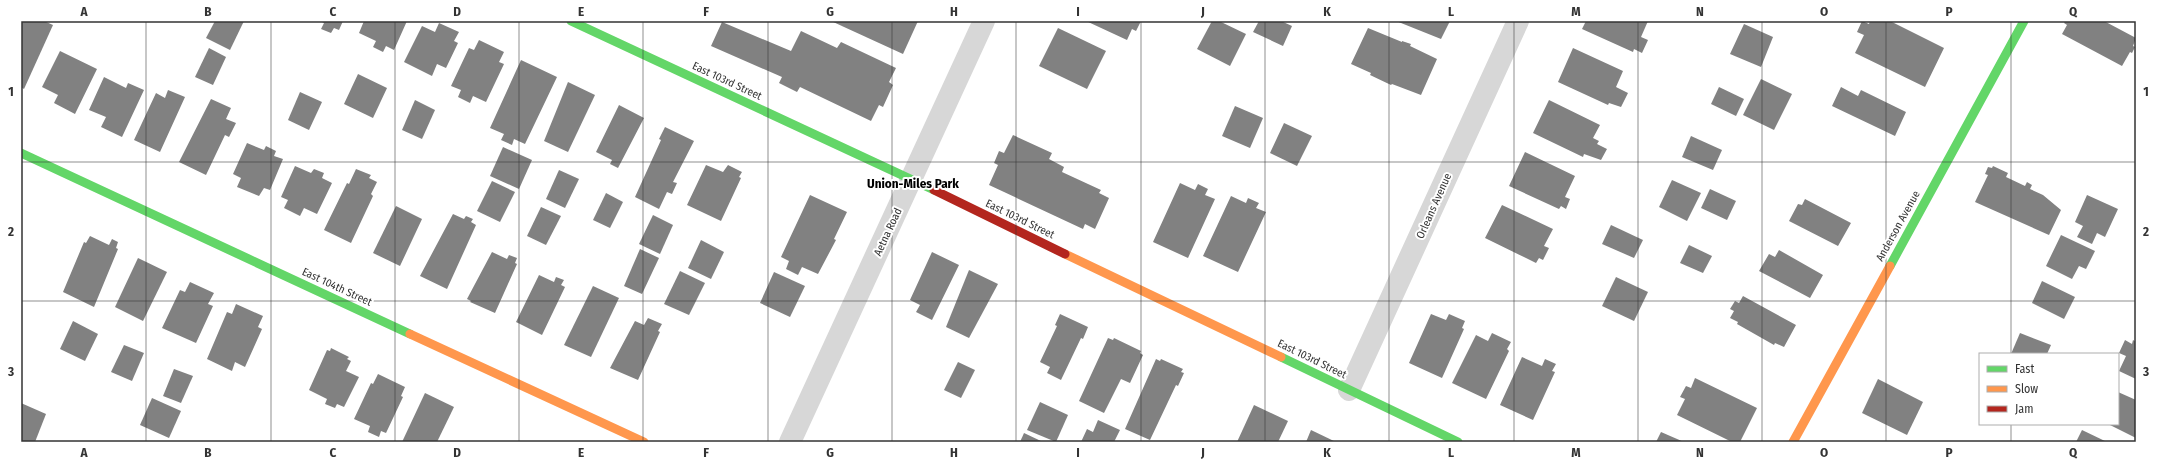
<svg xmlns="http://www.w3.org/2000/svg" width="2157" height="463" font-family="'Fira Sans Condensed',sans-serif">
<rect width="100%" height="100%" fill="#fff"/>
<g fill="#818181">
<polygon points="22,21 44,21 53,25 24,89 21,87"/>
<polygon points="215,21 244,21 230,50 206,38"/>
<polygon points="320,21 343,21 339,30 334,28 331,33 321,29 324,23"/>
<polygon points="364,21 407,21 394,50 386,46 383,52 373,47 376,41 359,33"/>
<polygon points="831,21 918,21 903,54"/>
<polygon points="1086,21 1141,21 1136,31 1132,29 1127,40"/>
<polygon points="1212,21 1219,21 1246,34 1230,66 1197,49"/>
<polygon points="1259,21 1281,21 1292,26 1283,46 1253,32"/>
<polygon points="1396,21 1450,21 1441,39"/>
<polygon points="1586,21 1648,21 1641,37 1648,40 1642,53 1634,49 1633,52 1582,29"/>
<polygon points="1862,21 1869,24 1870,21 1890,21 1944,48 1925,87 1855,53 1864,35 1857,32"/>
<polygon points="2065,21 2104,21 2136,38 2133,46 2135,47 2132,53 2130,52 2122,66 2062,34 2067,25 2064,23"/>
<polygon points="722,22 791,51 801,31 837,48 841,42 896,68 889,82 893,85 883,107 879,105 871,121 800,87 797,92 779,83 782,77 711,46"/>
<polygon points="439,23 459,32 454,41 458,43 446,68 437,64 432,76 404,62 422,26 435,32"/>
<polygon points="1744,24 1773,37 1761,67 1730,54"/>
<polygon points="1058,28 1106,51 1087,89 1039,66"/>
<polygon points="1368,28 1402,42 1402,41 1411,44 1410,46 1437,59 1421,95 1392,84 1391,85 1370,75 1371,73 1351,64"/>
<polygon points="479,40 504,52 499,62 504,64 486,102 473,96 470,103 458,97 461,90 451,86 469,48 474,50"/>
<polygon points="209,48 226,57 213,85 195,77"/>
<polygon points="1573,48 1623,71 1616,87 1628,93 1621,107 1609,103 1608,105 1558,82"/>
<polygon points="60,51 97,69 75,114 54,103 58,95 42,87"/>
<polygon points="521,60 557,77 525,144 514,139 512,145 501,140 504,134 490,128"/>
<polygon points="358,74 387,88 373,118 344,104"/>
<polygon points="104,77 126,88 128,83 144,90 122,137 101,127 106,117 89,110"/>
<polygon points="1761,79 1792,94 1774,130 1743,115"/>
<polygon points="568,82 595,95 568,152 544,141"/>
<polygon points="1719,87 1744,99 1736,116 1711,104"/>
<polygon points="1841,87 1858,96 1861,90 1906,112 1895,136 1832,106"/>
<polygon points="168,90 185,97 160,152 134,140 156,93 165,98"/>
<polygon points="300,92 322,102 309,130 288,120"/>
<polygon points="211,99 231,108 226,119 236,123 229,137 225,135 206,175 179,162"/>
<polygon points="415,100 435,110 422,139 402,130"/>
<polygon points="1549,100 1600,125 1593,138 1599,141 1597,144 1607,149 1601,160 1584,154 1583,157 1533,133"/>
<polygon points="619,105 644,118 618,168 610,164 612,160 596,152"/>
<polygon points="1235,106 1263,118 1250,148 1222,136"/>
<polygon points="1284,123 1312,136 1297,166 1270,153"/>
<polygon points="665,127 694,141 673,182 677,183 672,194 667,192 659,209 635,197 661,140 659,139"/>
<polygon points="1013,135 1052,153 1049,159 1064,167 1062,172 1101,190 1099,193 1109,198 1095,229 1085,224 1083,229 989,185 998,165 994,163 999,151 1004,153"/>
<polygon points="1691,136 1722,150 1713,170 1682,157"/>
<polygon points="247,143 264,150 266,146 276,151 274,156 283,159 270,190 264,188 259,196 237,187 241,178 233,174"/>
<polygon points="503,147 532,160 519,189 490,176"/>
<polygon points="1525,152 1575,176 1565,197 1570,199 1566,209 1561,206 1559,209 1509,186"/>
<polygon points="706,165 723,172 728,165 742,172 739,177 741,178 721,221 687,205"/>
<polygon points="295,166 311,173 314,169 324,173 322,178 332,183 317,214 304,208 300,216 284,208 288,200 281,197"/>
<polygon points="1993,166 2008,173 2006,177 2025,186 2027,182 2032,185 2030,189 2043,195 2061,210 2049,235 1975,202 1988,175 1985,174 1988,167 1992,168"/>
<polygon points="356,169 371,175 369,178 377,182 371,194 373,196 351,243 324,230 347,183 349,184"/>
<polygon points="559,170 579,179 565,208 546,199"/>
<polygon points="1672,180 1701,193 1687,221 1659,207"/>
<polygon points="492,181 515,192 500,222 477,211"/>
<polygon points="1180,183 1195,190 1198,184 1208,189 1205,195 1215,199 1188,258 1153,242"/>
<polygon points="1710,189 1736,201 1727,220 1701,208"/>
<polygon points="606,193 623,202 610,228 593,220"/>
<polygon points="810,195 847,212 834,239 836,240 818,274 802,267 798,275 786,269 789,261 781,257"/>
<polygon points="2087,195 2118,209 2105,237 2097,233 2092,244 2077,237 2083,226 2075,222"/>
<polygon points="1231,196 1246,203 1248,198 1259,203 1256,208 1266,212 1238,272 1203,256"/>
<polygon points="1805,199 1851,223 1838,246 1789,221 1798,204 1802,205"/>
<polygon points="1502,205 1553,229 1544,246 1549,248 1543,260 1539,258 1536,263 1485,238"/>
<polygon points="396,206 422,219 400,266 373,253"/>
<polygon points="541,207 561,216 546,245 527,236"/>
<polygon points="453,214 464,219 466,216 473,219 471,222 476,225 447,289 420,276"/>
<polygon points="653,215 673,225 660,254 639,244"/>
<polygon points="1611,225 1643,240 1634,258 1602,244"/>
<polygon points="2061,235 2095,251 2086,269 2079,266 2072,279 2046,266"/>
<polygon points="90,236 109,245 112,239 118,242 116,248 118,249 94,307 63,292 84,242 86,243"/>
<polygon points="701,240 724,252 711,279 688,268"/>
<polygon points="1689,245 1712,256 1703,273 1680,263"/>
<polygon points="640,249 659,258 642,294 624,286"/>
<polygon points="1779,250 1823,275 1810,298 1759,271 1769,254 1775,257"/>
<polygon points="492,252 507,259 509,255 517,258 515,263 517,264 495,313 470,302 471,301 467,299"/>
<polygon points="932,252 959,265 932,320 916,312 920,305 910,300"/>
<polygon points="138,258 167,272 143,321 115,307"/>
<polygon points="969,270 998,284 969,338 946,327"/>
<polygon points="680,271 705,283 689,315 664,304"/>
<polygon points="774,272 805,286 790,317 760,303"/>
<polygon points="539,275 554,282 556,277 564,280 561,285 565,287 542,335 516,322"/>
<polygon points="1616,277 1648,292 1634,321 1602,306"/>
<polygon points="2042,281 2075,297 2064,319 2032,303"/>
<polygon points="190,282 214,293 208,304 213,306 196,343 162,328 180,290 185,292"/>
<polygon points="593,286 619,298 591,357 564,345"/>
<polygon points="1743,296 1796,325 1784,347 1775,343 1774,345 1737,324 1738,322 1730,318 1734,311 1730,309 1735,301 1739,303"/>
<polygon points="236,304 263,316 258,327 262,329 245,367 235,362 232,371 207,359 227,312 232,314"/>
<polygon points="1060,314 1088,327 1083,339 1081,338 1061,380 1047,373 1050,367 1040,362 1057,326 1055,325"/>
<polygon points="1431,314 1446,320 1449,314 1465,321 1462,328 1464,329 1442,378 1409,363"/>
<polygon points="648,318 662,324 658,331 660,332 638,380 610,368 635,321 644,325"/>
<polygon points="73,321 98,334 85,361 60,349"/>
<polygon points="1492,333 1511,342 1507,349 1509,351 1486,399 1452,383 1476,335 1488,341"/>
<polygon points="2020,333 2051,345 2047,354 2011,354"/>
<polygon points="1108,338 1113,340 1114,338 1141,351 1140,353 1143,355 1130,383 1121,379 1104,413 1079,401"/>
<polygon points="2125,340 2132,344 2133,340 2136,342 2136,379 2119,371 2126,356 2119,353"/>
<polygon points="124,345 144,353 132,381 111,372"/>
<polygon points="331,348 349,357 347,359 351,361 346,371 359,377 344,407 337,404 335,408 325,404 327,399 309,390 327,350 330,351"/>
<polygon points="1522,357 1542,366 1545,359 1556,364 1552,371 1555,372 1533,420 1500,405"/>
<polygon points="1156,359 1160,361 1161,359 1183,369 1181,372 1184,373 1178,386 1176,385 1150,440 1125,429"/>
<polygon points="958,362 975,370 961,398 944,390"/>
<polygon points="174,369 193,376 181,403 163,396"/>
<polygon points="378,374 405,387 401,396 403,397 386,433 381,431 379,437 368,432 370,426 354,419 371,383 373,384"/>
<polygon points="1695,378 1757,408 1740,442 1732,442 1677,415 1685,399 1680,397 1686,386 1691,388"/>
<polygon points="1878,379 1923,402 1907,435 1862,413"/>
<polygon points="2118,392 2136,400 2136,438 2108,424 2118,424"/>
<polygon points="425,393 454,407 437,442 402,442"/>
<polygon points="152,398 181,411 169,438 140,425"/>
<polygon points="1040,402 1068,415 1056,442 1027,430"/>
<polygon points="21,403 46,414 35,442 21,442"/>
<polygon points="1254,405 1288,421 1278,442 1237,442"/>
<polygon points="1098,420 1120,430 1114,442 1081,442 1087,429 1093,432"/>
<polygon points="1311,430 1336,442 1306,442"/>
<polygon points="2082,430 2107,442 2076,442"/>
<polygon points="1661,432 1684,442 1656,442"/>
<polygon points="1024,433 1043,442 1020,442"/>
</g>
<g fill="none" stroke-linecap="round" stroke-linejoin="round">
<g stroke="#d7d7d7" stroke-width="22">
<polyline points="1349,390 1518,21"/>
<polyline points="790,442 984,21"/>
</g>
<g stroke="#63d668" stroke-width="9">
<polyline points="571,21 934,190"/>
<polyline points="21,153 410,334"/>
<polyline points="1890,266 2024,21"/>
<polyline points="1281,357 1458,442"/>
</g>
<g stroke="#ff974d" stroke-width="9">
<polyline points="1065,254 1281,357"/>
<polyline points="410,334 644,442"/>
<polyline points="1793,442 1890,266"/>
</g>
<polyline stroke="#b3261e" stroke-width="9" points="934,190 1065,254"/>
</g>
<path fill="none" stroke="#333" stroke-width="1" stroke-opacity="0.55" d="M146 21V442M271 21V442M395 21V442M519 21V442M643 21V442M768 21V442M892 21V442M1016 21V442M1141 21V442M1265 21V442M1389 21V442M1514 21V442M1638 21V442M1762 21V442M1886 21V442M2011 21V354M21 162H2136M21 301H2136M2011 424V442"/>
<g text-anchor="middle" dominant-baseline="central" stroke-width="4" stroke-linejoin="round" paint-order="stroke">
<g font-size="11" fill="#333" stroke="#fff">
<text transform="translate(727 81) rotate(25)">East 103rd Street</text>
<text transform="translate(1434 206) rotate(-66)">Orleans Avenue</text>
<text transform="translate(1020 219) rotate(26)">East 103rd Street</text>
<text transform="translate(1898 226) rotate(-61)">Anderson Avenue</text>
<text transform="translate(888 232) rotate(-65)">Aetna Road</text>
<text transform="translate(337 287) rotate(25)">East 104th Street</text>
<text transform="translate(1312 359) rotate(26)">East 103rd Street</text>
</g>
<g font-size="13" font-weight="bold" fill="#000" stroke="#fff">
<text x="913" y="183">Union-Miles Park</text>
</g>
</g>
<rect width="2157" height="463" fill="none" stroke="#ffffff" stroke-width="44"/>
<rect x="1979" y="353" width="140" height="72" fill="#ffffff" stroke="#adadad"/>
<rect x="1987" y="366" width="20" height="6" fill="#63d668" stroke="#adadad"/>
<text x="2015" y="373" font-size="12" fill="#333333">Fast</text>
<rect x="1987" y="386" width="20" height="6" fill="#ff974d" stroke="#adadad"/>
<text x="2015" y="393" font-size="12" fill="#333333">Slow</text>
<rect x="1987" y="406" width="20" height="6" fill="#b3261e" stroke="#adadad"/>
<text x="2015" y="413" font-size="12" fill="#333333">Jam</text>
<rect x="22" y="22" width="2113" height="419" fill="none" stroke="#333" stroke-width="1.5"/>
<g font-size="13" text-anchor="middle" font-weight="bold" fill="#333">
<text x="84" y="16">A</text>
<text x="208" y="16">B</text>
<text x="333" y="16">C</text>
<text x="457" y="16">D</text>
<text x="581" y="16">E</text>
<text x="706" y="16">F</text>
<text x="830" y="16">G</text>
<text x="954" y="16">H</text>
<text x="1078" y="16">I</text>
<text x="1203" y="16">J</text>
<text x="1327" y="16">K</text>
<text x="1451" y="16">L</text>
<text x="1576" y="16">M</text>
<text x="1700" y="16">N</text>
<text x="1824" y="16">O</text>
<text x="1949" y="16">P</text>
<text x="2073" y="16">Q</text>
<text x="11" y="96">1</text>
<text x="2146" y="96">1</text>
<text x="11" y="236">2</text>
<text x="2146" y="236">2</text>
<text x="11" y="376">3</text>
<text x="2146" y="376">3</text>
<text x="84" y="457">A</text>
<text x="208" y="457">B</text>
<text x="333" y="457">C</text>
<text x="457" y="457">D</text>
<text x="581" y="457">E</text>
<text x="706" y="457">F</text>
<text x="830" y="457">G</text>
<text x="954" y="457">H</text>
<text x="1078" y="457">I</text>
<text x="1203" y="457">J</text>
<text x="1327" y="457">K</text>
<text x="1451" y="457">L</text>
<text x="1576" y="457">M</text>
<text x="1700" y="457">N</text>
<text x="1824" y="457">O</text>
<text x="1949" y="457">P</text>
<text x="2073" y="457">Q</text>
</g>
</svg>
